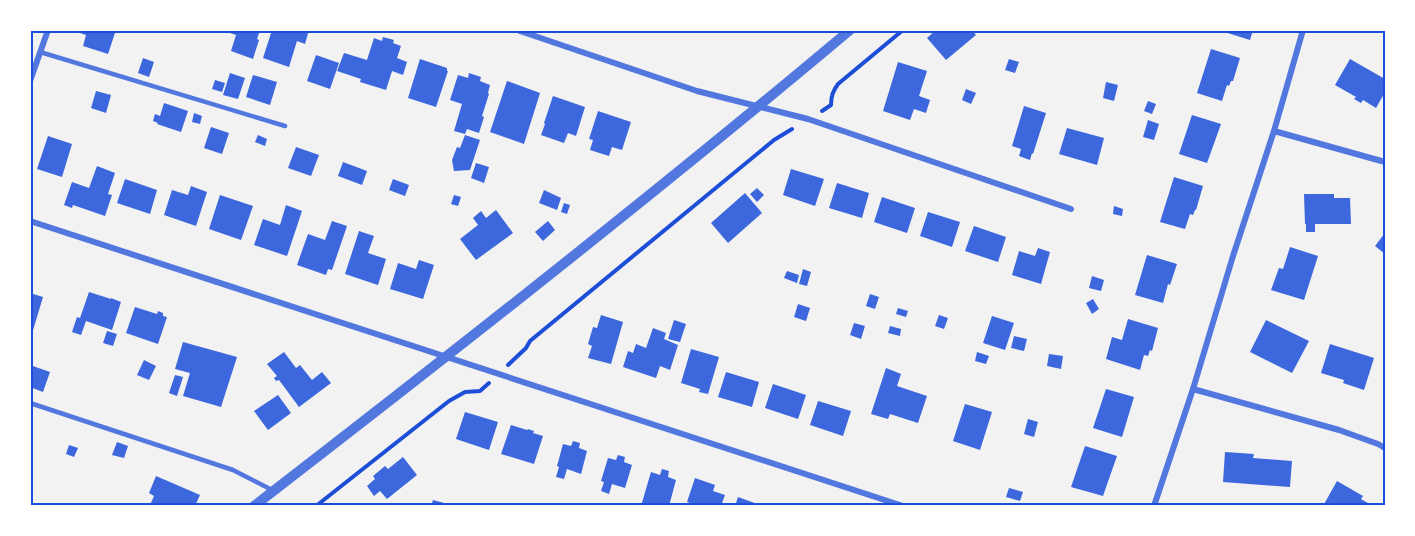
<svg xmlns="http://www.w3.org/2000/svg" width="1415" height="536" font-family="Commissioner,sans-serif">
<rect width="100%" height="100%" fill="#f2f2f2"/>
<g fill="#3d67dc">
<polygon points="81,30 116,30 108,54 83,46 86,35 80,33"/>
<polygon points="221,30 260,30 257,39 259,40 253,59 231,51 236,35"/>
<polygon points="272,30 309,30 305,44 297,41 289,67 263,58"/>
<polygon points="936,30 972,30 976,35 946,60 927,38"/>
<polygon points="1218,30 1253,30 1250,40"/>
<polygon points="383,37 394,40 393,43 401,46 397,58 407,62 403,75 392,71 386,90 360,82 361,79 337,71 344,53 367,60 374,38 382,41"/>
<polygon points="1211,49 1240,58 1233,81 1231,81 1229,86 1227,85 1222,101 1197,93"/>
<polygon points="316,55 339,63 330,89 307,81"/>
<polygon points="143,58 154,62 149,77 138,73"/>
<polygon points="420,59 447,68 447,71 448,71 436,107 408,98"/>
<polygon points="1009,59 1019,62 1015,73 1005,70"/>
<polygon points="1350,59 1385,79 1385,92 1376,108 1363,100 1361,103 1354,99 1356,97 1335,85"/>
<polygon points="898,62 927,71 919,96 930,100 926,113 914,109 910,120 883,111"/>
<polygon points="230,73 245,78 238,99 223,95"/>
<polygon points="469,73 481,77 480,81 490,85 488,93 489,94 482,116 484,117 479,133 467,129 465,134 454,131 462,104 450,100 458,75 468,78"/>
<polygon points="253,75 277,82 270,105 246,97"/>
<polygon points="215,80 225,83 222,92 212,89"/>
<polygon points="507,81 540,93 524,144 490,132"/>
<polygon points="1106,82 1118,85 1114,101 1103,98"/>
<polygon points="966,89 976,93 971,104 962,100"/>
<polygon points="96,91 111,95 106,113 91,108"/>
<polygon points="553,96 585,107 576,136 568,133 564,143 541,135 545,124 544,123"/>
<polygon points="1148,101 1156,104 1152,114 1144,111"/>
<polygon points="164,103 188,111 181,132 157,124 158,123 153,121 155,114 160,116"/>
<polygon points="1024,106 1046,113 1033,154 1032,153 1030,160 1019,156 1021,149 1012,146"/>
<polygon points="598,111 631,122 622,150 612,147 609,156 590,150 593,140 589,139"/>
<polygon points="194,113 202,116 200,124 192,122"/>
<polygon points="1192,115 1221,124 1207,163 1179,154"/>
<polygon points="1148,120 1159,124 1154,140 1143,137"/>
<polygon points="211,127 229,133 222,154 204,148"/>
<polygon points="1067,128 1104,138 1097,165 1059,154"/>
<polygon points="258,135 267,139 265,146 255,142"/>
<polygon points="465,135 480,140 470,170 454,171 452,160 457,147 460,148"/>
<polygon points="48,136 72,144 62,177 37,169"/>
<polygon points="296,147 319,155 311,176 288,168"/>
<polygon points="343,162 367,171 362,185 338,176"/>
<polygon points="476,163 489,167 484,183 471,178"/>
<polygon points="97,166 115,173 108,194 112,195 105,216 73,205 72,208 64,205 72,182 89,188"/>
<polygon points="791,169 824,179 815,206 783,195"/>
<polygon points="1174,177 1203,186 1196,210 1195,210 1193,215 1190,214 1185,229 1160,222"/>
<polygon points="125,179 157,190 150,214 117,203"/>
<polygon points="393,179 409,185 405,196 389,190"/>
<polygon points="837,183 869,193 862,218 829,208"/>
<polygon points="191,186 207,192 196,226 164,215 172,190 188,195"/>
<polygon points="757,188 764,195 757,202 750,194"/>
<polygon points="544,190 561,198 557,210 539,203"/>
<polygon points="745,193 762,213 728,243 711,223"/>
<polygon points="1304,194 1334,194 1334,198 1350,198 1351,224 1315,224 1315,232 1306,232 1306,224 1305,224"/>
<polygon points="220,195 253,206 241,240 209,229"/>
<polygon points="454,195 461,197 458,206 451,204"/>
<polygon points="882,197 915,208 907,233 874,222"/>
<polygon points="564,203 570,205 567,214 561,212"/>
<polygon points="286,205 302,211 287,256 254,245 263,219 280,225"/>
<polygon points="1114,206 1123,209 1122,216 1113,214"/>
<polygon points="496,210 513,233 476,260 460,239 478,225 473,218 481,211 486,218"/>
<polygon points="928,212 960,222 952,247 920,236"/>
<polygon points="332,221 347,226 332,270 328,269 326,275 297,265 308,234 325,240"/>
<polygon points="548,221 555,230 543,241 535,232"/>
<polygon points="974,226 1006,237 998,262 965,251"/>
<polygon points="359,231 374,236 368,253 386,259 378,285 345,274"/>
<polygon points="1385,233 1385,254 1375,246"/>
<polygon points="1290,247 1318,256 1304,300 1271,290 1279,268 1283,269"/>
<polygon points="1038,248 1050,252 1041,284 1012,275 1019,251 1035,256"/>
<polygon points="1147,255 1177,264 1170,285 1168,284 1163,303 1135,295"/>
<polygon points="419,260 434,265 423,299 390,289 398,263 416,269"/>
<polygon points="803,269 811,272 807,286 799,284"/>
<polygon points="787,271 799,275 797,283 784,278"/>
<polygon points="1092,276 1104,280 1101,291 1089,288"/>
<polygon points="89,292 111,299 111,298 121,302 112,330 86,321 81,335 72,332 77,317 80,318"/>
<polygon points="30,293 43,297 31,337 30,337"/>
<polygon points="870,294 879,297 875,309 866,306"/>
<polygon points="1093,299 1099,309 1092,314 1086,303"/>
<polygon points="798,304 810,308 806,321 794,317"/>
<polygon points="135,307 157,314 158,311 163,313 163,316 167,317 158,344 126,333"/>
<polygon points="898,308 908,311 906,317 896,314"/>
<polygon points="601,315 623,322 611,364 588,358 592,346 588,344 593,327 597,328"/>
<polygon points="939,315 948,318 944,329 935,326"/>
<polygon points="992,316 1014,323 1005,350 983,343"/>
<polygon points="1128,319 1158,328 1152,351 1150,350 1148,356 1144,355 1140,370 1106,359 1112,337 1122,340"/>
<polygon points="674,320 686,324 680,342 668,339"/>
<polygon points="1266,320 1309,341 1292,373 1250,352"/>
<polygon points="854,323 865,326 861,339 850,335"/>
<polygon points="890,326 901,329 900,336 888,333"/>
<polygon points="653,328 666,333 664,339 678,345 670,370 660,366 656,378 623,367 628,351 633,353 636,344 646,348"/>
<polygon points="107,331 117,334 113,346 103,343"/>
<polygon points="1014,336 1027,339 1024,351 1011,348"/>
<polygon points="183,342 237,357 221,407 183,396 190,373 175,369"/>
<polygon points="1330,344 1374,358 1364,390 1343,383 1344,380 1321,373"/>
<polygon points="691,349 719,357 708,394 699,392 700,389 681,383"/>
<polygon points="284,352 296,368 300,365 312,380 322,372 331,383 299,407 279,380 276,381 274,378 277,376 267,364"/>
<polygon points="977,352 989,356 986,364 975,361"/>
<polygon points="1049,354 1063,356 1061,369 1047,366"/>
<polygon points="144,360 156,366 149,380 137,375"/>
<polygon points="30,365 50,372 43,392 30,387"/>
<polygon points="886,368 901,374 897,386 927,396 918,423 890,414 888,419 871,414"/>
<polygon points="726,372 759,382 752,407 718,397"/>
<polygon points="175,375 183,377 177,396 169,393"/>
<polygon points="773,384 806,395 798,419 765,408"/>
<polygon points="1106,389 1134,397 1122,437 1093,428"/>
<polygon points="278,395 291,413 268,430 254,411"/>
<polygon points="818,401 851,411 843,436 810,425"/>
<polygon points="965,404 992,412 980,450 953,441"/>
<polygon points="465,412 498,422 489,450 456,439"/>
<polygon points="1028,419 1038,422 1034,437 1024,434"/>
<polygon points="511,425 527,430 528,429 534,431 533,433 543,436 534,464 501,454"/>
<polygon points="573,441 580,443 579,448 587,451 581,474 567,469 564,479 556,477 559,467 557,466 563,444 571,446"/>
<polygon points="117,442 128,446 124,458 112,455"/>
<polygon points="69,445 78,448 74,457 66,454"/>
<polygon points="1085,446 1117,456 1103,496 1071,487"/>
<polygon points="1225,452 1254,454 1253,458 1292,461 1290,487 1223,482"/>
<polygon points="618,455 625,457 624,462 632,465 625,488 612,484 609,494 601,491 604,482 601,481 608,458 616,460"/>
<polygon points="403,457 417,475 387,499 380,491 374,496 367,486 375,479 373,476 385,466 388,469"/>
<polygon points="662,469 669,471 668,477 676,480 669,506 641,506 651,472 660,475"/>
<polygon points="156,476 200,495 195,506 150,505 154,496 149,493"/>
<polygon points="695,478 715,485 713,491 725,495 721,506 692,506 693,504 687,502"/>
<polygon points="1337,481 1363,496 1361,499 1373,506 1323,506"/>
<polygon points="1009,488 1023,492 1020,501 1006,497"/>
<polygon points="738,497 763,506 735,506"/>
<polygon points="433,500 448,504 448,506 431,506"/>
</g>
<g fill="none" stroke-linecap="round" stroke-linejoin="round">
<g stroke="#1d4ed8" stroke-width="4">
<path d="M822 111 831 105C831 96 833 91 838 84L903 30"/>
<polyline points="508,365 526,348 530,341 774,140 792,129"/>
<polyline points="316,506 449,401 465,392 480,391 489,383"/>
</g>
<g stroke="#5277de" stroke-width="4.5">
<polyline points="40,52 285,126"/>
<polyline points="30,403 233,470 274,491"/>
</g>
<g stroke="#5277de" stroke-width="6">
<polyline points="517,30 697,91 808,119 1071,209"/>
<polyline points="30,81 48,30"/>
<polyline points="1274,131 1385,162"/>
<polyline points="30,221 903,506"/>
<polyline points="1193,389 1339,430 1378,444 1385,448"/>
<polyline points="1154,506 1193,389 1233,256 1274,131 1303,30"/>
</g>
<path stroke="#5277de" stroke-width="10" d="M254 506C455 351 655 194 850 30"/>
</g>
<rect width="1415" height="536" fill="none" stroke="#ffffff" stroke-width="63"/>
<rect x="32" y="32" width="1352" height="472" fill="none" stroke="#1d4ed8" stroke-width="2"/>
</svg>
